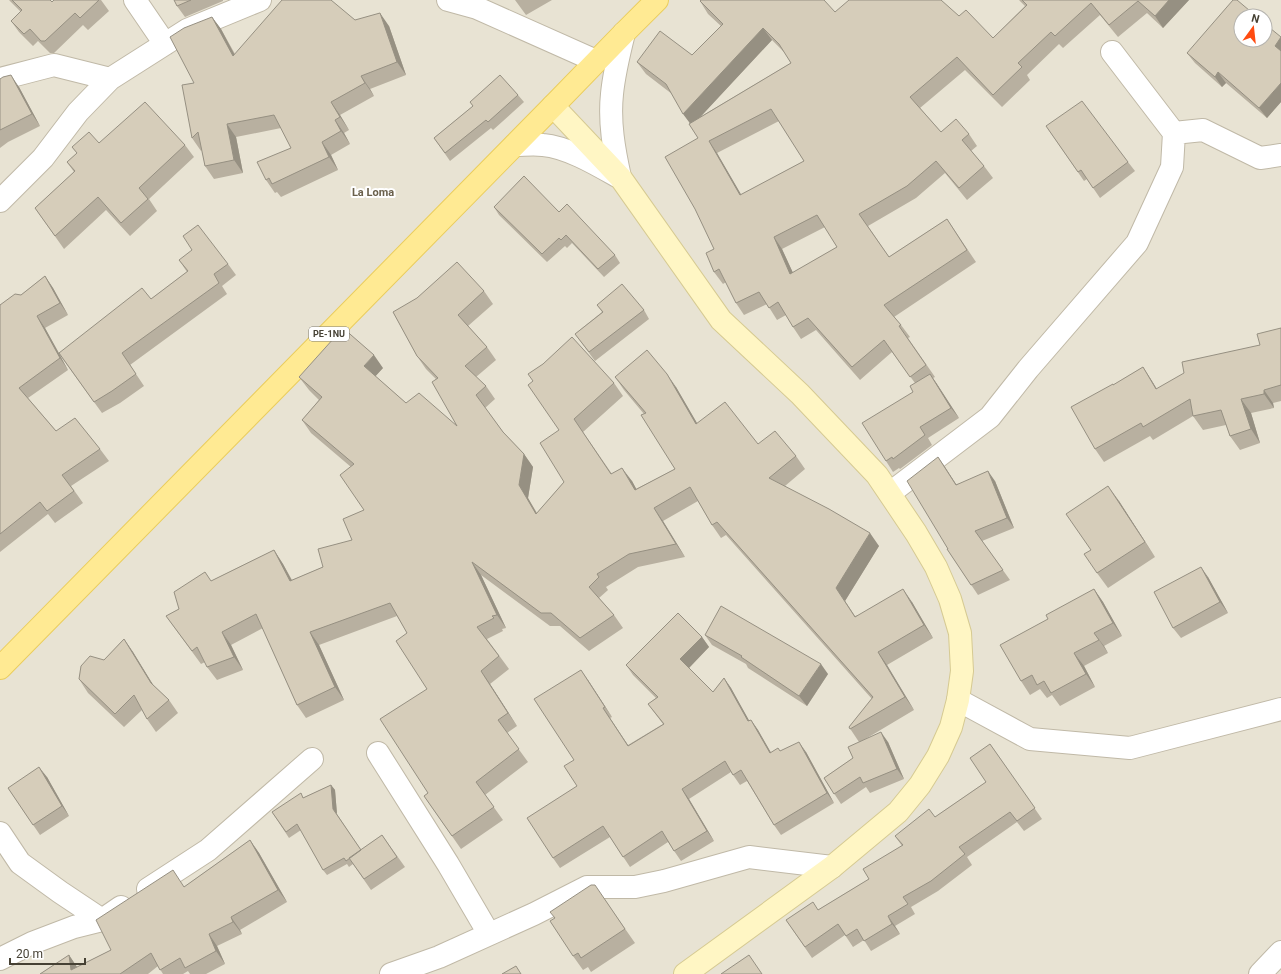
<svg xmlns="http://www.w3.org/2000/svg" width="1281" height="974" font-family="Roboto,sans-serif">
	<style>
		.residential { fill: #e8e3d3; fill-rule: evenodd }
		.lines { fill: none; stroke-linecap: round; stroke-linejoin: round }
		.minor-casing { stroke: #c0b9a7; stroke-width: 24 }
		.secondary-casing { stroke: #d6ca92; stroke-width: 24 }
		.primary-casing { stroke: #eacd5d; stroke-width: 24 }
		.minor { stroke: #fff; stroke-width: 22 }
		.secondary { stroke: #fff6c4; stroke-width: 22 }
		.primary { stroke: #ffea93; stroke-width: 22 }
		.wall { fill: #b8b0a0; fill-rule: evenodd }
		.shaded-wall { fill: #969082 }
		.building { fill: #d6cdba; stroke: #969082; fill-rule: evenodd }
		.labels { text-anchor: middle; stroke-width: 4; stroke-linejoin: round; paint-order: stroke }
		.shield { fill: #fff; stroke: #7e7a71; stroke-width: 1 }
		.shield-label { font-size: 9px; font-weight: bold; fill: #464134 }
		.neighbourhood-label { font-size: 11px; font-weight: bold; fill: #6a604b; stroke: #fff }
	</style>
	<rect width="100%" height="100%" fill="#f4f1e5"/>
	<path class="residential" d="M0,0H1281V974H0ZM1241,16H1265V40H1241Z"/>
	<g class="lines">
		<defs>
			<path id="minor" d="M135,0L165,44
				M448,0L477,8L596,61
				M0,79L54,65L110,79L187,30L260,0
				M1174,133L1203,130L1260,158L1281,155
				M515,145C524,145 534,144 543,145C567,147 596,164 617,176
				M620,177C614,150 609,122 612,94C614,73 619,53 624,33
				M0,201L43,158L78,112L110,79
				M890,493L990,417L1028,369L1137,243L1172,167L1174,133L1112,52
				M958,700L1030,739L1130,748L1281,709
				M378,753L448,864L489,934
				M0,833L20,863L60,892L102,920
				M148,889L208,850L312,759
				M0,959L32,943L74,927L102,920L121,907
				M391,974L439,957L534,914L587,887H635L664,881L749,857L832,867
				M1260,974L1281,952"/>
			<path id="secondary" d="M553,106L620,177L721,320L800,394L877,475L916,533L936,567L950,599L960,633L962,671L958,700L951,727L938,756L920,785L898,812L832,867L685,974"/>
			<path id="primary" d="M0,668L553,106L624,33L657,0"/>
		</defs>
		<use href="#minor" class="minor-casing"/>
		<use href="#secondary" class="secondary-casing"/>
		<use href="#primary" class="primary-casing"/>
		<use href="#minor" class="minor"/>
		<use href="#secondary" class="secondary"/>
		<use href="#primary" class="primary"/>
	</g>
	<path class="wall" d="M9,0H50L52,2L54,0H101L109,11L88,30L83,25L54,53H50L38,41L33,46L19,32L11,21L21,12Z
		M174,0H223V1L185,17L177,6Z
		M515,0H552L526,15Z
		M1019,0H1189L1163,28L1147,13L1118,37L1100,15L1063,48L1059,44L1027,75L1030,80L1002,107L965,70L920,108L941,132L969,134L977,146L971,151L984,166L993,178L967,200L945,173L916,198L868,226L889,257L947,219L976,262L894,317L901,325L910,337L908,338L935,377L933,378L959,418L928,438L932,445L900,469L899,468L893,472L886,461L913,392L915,383L892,352L860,380L816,330L801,339L793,327L786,315L777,320L767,304L744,315L736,303L726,282L723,284L714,272V249L698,138L690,123L672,94L646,74L637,62L692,55L721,26L708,14L700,1L835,12L959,16L993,38L1025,6ZM772,40L785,53L791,63L700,117ZM779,121L804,161L741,195L717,153ZM825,227L837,247L793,273L782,249Z
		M212,17L221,29L235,54L355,20L389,26L406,75L370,89L374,96L340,115L349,130L344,133L350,144L331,155L338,170L281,197L277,192L275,193L266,180L291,148L281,128L236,137L243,173L214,179L205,166L202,150L201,151L192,138L194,83Z
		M1281,37V102L1267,118L1226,83L1222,87L1195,63L1187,53Z
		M0,79L19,87L40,126L8,142L0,148Z
		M518,95L524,102L493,130L491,128L450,161L434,138L473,106L470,102Z
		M1046,126L1128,162L1135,171L1100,198L1087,179L1084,181Z
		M99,143L185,145L194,157L149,199L157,211L130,236L106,210L64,249L35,208L74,172L67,162L77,153L72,147Z
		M494,207L559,212L615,255L620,263L604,277L572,243L567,248L565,246L547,262L499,215Z
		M179,260L228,264L236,275L222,286L227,294L130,365L144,386L120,403L102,413L59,354L68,370L28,398L56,431L100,449L109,461L71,486L83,503L55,523L48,514L0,552V305L21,295L45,276L53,288L68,315L45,328L59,353L151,299L187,272Z
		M484,291L493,304L468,326L487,347L496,360L476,377L486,386L495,399L485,408L503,432L524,454L533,467L528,498L537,513L564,482L559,430L614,383L623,396L583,432L612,474L632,481L636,489L675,469L644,414L624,390L615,377L676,387L697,423L758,444L796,456L805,469L785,486L879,546L845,601L855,616L912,602L933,638L887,665L914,710L862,741L888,742L904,779L870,793L866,787L841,804L824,778L853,758L859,742L849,727L872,699L726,535L721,538L712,525L698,501L663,521L685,557L638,567L606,587L608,590L599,598L614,615L623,628L589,651L560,626H550L481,575L506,628L502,629L503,631L487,639L509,669L490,684L517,726L507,733L528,762L485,795L503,820L461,849L424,796L428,793L427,689L407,633L397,616L319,645L344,700L306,718L297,705L263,628L231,645L243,670L217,680L207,667L205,662L201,664L166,616L179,609L211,581L274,550L283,564L292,580L323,567L352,540L364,510L351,467L311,433L302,420L319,400L309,390L299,377L383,368L375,376L406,403L457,426L436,379L426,369L417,356L393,312Z
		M597,305L644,310L649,319L595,361L575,334L602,312Z
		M1281,328V401L1273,403L1274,408L1251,413L1260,443L1240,450L1230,436L1226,425L1203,430L1193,416L1153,440L1150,436L1104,462L1095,449L1114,385L1143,367L1157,389L1260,345Z
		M938,457L956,484L995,481L1014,528L982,541L1010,580L978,595L947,549H948Z
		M1119,501L1155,557L1108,588L1097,573L1091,550Z
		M1208,577L1228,613L1181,638L1173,628Z
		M1094,589L1103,602L1122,636L1104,646L1108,653L1084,666L1095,687L1060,706L1052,695L1047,698L1040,689L1030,695L1021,681L1048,619Z
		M705,635L828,674L807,706L748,668L746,664L712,645Z
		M702,637L709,647L689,668L713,692L724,678L731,688L749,721L751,720L758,730L771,753L781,751L806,752L834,803L781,835L774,825L747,781L740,785L731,772L689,799L714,841L681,861L668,842L630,867L610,837L560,868L553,858L577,786L574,760L588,680L612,717L610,718L628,745L663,724L648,704L656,698L633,675L626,665Z
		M124,639L133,652L153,685L169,700L178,713L156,732L147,719L142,710L124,727L88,693L79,679L104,660Z
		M990,744L1042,819L1024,831L1017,822L967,857L972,865L938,891L911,907L915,914L895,926L900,934L871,951L864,940L853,947L845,935L812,958L786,920L818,910L869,879L902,846L895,836L935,817L986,782Z
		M47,777L69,816L40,835L8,788Z
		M331,785L335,790L337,814L361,850L382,835L405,867L371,890L353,864L349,867L347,864L327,875L323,870L301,830L289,838L272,812Z
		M250,840L259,853L287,902L240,930L242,934L217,946L225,964L206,974H190L188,971L183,974H163L158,966L148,974H40L69,955L77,967L111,950L184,887Z
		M605,900L635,943L591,972L588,967L583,970L573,956Z"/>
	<path class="shaded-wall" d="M1169,0H1189L1163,28L1155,16Z
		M380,13L389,26L406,75L397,62Z
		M212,17L221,29L242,69L233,56Z
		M763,28L772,40L692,126L683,114Z
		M1281,37V55L1275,46Z
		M1218,72L1226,83L1222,87L1215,77Z
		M11,75L19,87L40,126L32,114Z
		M361,76L370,89L374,96L365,83Z
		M1281,83V102L1267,118L1259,108Z
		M331,102L340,115L349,130L340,117Z
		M335,120L344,133L350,144L341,131Z
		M227,124L236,137L243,173L234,160Z
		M709,141L717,153L749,208L740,195Z
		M322,142L331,155L338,170L329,157Z
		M774,237L782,249L799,286L790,274Z
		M45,276L53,288L68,315L60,303Z
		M37,316L45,328L68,370L60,358Z
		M374,355L383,368L373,379L364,366Z
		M1143,367L1152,381L1165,403L1156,389Z
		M667,374L676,387L705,437L696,424Z
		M930,374L937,384L959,418L951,408Z
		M1264,390L1273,403L1274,408L1264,394Z
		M1241,399L1251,413L1260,443L1251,429Z
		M524,454L533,467L528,498L545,528L536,514L519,485Z
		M938,457L945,467L963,495L956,485Z
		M622,468L632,481L644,503L635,490Z
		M988,471L995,481L1014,528L1007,518Z
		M1108,486L1119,501L1155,557L1145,542Z
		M654,508L663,521L685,557L676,544Z
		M870,533L879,546L845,601L864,630L836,588Z
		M274,550L283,564L299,594L290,581Z
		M472,562L481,575L506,628L497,615Z
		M1201,567L1208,577L1228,613L1220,602Z
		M903,589L912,602L933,638L924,625Z
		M1094,589L1103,602L1122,636L1113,623Z
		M222,632L231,645L243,670L234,657Z
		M310,632L319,645L344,700L335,687Z
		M1094,633L1104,646L1108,653L1099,640Z
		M702,637L709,647L688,669L680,659Z
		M124,639L133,652L160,696L151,683Z
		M878,652L887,665L914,710L905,697Z
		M1074,653L1084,666L1095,687L1086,674Z
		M821,664L828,674L807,706L799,696Z
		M581,670L588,680L612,717L605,707Z
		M481,671L490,684L517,726L508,713Z
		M724,678L731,688L755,731L748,721Z
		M603,708L610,718L635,756L628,746Z
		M751,720L758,730L777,763L770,753Z
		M881,732L888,742L904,779L897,769Z
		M799,742L806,752L834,803L827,793Z
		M39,767L47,777L69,816L62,806Z
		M331,785L335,790L337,814L333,809Z
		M682,789L689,799L714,841L707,831Z
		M250,840L259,853L287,902L278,890Z
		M888,916L895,926L900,934L892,924Z
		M231,917L240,930L242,934L233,922Z
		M209,934L217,946L225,964L216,951Z
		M69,955L77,967L71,970Z"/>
	<path class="building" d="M12,0H50L52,2L54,0H99L80,18L75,13L45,41H41L30,29L24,34L11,21L22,10Z
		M174,0H191L177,6Z
		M282,0H331L355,20L380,13L397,62L361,76L365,83L331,102L340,117L335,120L341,131L322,142L329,157L272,184L269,178L266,180L257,162L291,148L274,115L227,124L234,160L205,166L198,132L192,138L182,85L194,83L170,37L184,28L212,17L233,56Z
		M701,0H824L835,12L849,0H941L959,16L966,10L993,38L1027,5L1022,0H1169L1155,16L1138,1L1109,25L1091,3L1055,36L1051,32L1018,63L1022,67L993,95L957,57L910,97L941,132L956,119L969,134L962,140L984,166L959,188L936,161L907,186L859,214L889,257L947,219L967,250L884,305L901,325L899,326L926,365L910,377L884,340L852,367L808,318L793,327L778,302L769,308L759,292L736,303L719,269L714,272L706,253L714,249L695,209L665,157L698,138L689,124L791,63L779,44L763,28L683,114L666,84L637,62L660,31L692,55L723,24L700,1ZM771,109L804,161L740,195L709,141ZM817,215L837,247L790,274L774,237Z
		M1233,0H1237L1256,16H1241V40H1265V24L1281,37L1275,46L1281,51V83L1259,108L1218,72L1215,77L1187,53Z
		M11,75L32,114L0,130V79L3,77Z
		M500,75L518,95L488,122L486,120L445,153L434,138L473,106L470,102Z
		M1082,101L1128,162L1093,188L1081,170L1078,172L1046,126Z
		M145,102L185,145L139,188L148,199L121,223L98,197L55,236L35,208L75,171L67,162L77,153L72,147L89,132L99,143Z
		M524,176L559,212L567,204L615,255L598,269L566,235L561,240L559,238L542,254L494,207Z
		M198,225L228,264L214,274L219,283L122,353L136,374L112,391L94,402L59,353L142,288L151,299L188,271L179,260L192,250L183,236Z
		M457,262L484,291L458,315L487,347L465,366L486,386L476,395L503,432L524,454L519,485L536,514L564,482L540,443L559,430L528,385L533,381L528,374L543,364L572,337L614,383L574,419L611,474L622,468L635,490L675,469L641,415L646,413L615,377L647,350L667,374L696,424L725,402L758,444L775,431L796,456L769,478L829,509L870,533L836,588L855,617L903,589L924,625L878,652L905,697L850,729L849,727L873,697L717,522L712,525L690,487L654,508L676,544L629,554L597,574L599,577L589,587L614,615L580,638L551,613H541L472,562L497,615L492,616L494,618L477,627L499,656L481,671L508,713L498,720L519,749L476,782L494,807L452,836L424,796L428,793L380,719L427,689L396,641L407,633L390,603L310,632L335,687L297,705L256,614L222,632L234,657L207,667L197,647L192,651L166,616L179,609L174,592L205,572L211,581L274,550L290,581L323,567L318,549L352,540L343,519L364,510L340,475L354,464L302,420L322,397L299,377L343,328L374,355L364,366L406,403L419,393L457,426L432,382L438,378L417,356L393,312L417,298Z
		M45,276L60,303L37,316L60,358L19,388L56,431L75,418L100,449L62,475L74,491L47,511L40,502L0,534V305L15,294L21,295Z
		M622,284L644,310L589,352L575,334L603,312L597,305Z
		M1281,328V385L1264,390V394L1241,399L1251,429L1230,436L1221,410L1193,416L1190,399L1143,427L1141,423L1095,449L1071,407L1113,384V385L1143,367L1156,389L1184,373L1182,362L1260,345L1257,334Z
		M930,374L951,408L920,427L925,435L893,459L892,457L886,461L862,423L913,392L910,386Z
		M938,457L956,485L988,471L1007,518L975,531L1003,570L971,585L947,549H948L907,481Z
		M1108,486L1145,542L1097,573L1084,554L1091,550L1066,514Z
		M1201,567L1220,602L1173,628L1154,592Z
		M1094,589L1113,623L1094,633L1099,640L1074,653L1086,674L1051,693L1044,681L1037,685L1032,675L1021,681L1000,645L1048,619L1046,615Z
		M721,606L821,664L799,696L741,657L742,656L705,635Z
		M678,613L702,637L680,659L713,692L724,678L748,721L751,720L770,753L778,748L780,751L799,742L827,793L774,825L741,770L733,775L725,761L682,789L707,831L674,851L662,831L623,857L603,826L553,858L527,818L577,786L564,766L574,760L534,699L581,670L605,707L603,708L628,746L664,724L648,704L658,697L626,665Z
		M124,639L151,683L169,700L147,719L134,695L115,714L79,679L81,666L90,656L104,660Z
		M881,732L897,769L863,783L860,777L834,794L824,778L853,758L848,747Z
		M990,744L1035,808L1017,821L1010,812L959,847L965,854L931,881L903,897L908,904L888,916L892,924L864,941L857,929L846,936L838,924L805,947L786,920L813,902L818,910L869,879L863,869L903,845L895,836L929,809L935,817L986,782L970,758Z
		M39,767L62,806L33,825L8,788Z
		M331,785L333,809L361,850L346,861L344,858L323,870L297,824L286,832L272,812L301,793L303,798Z
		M382,835L397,857L364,879L349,858Z
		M250,840L278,890L231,917L233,922L209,934L216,951L185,968L180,958L160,970L151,953L120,974H40L69,955L71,970L111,950L96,920L173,870L184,887Z
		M591,885H595L625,929L581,958L578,953L573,956L550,921L555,918L550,912Z
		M749,955L762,974H721Z
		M516,966L521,974H502Z"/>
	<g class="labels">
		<rect class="shield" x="309" y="327" width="40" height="14" rx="3"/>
		<g class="shield-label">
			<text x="329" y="337">PE-1NU</text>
		</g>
		<g class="neighbourhood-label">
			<text x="373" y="196">La Loma</text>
		</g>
	</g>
	<g transform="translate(1253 28) rotate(15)"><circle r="19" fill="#ffffff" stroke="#b5b3ae"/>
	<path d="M0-3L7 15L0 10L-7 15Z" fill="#ff4b11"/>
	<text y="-6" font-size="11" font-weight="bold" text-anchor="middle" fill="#464134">N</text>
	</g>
	<path d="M10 958v6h75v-6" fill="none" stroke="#464134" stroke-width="2"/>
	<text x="16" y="958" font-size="12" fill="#464134" stroke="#ffffff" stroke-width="3" paint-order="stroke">20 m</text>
</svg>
